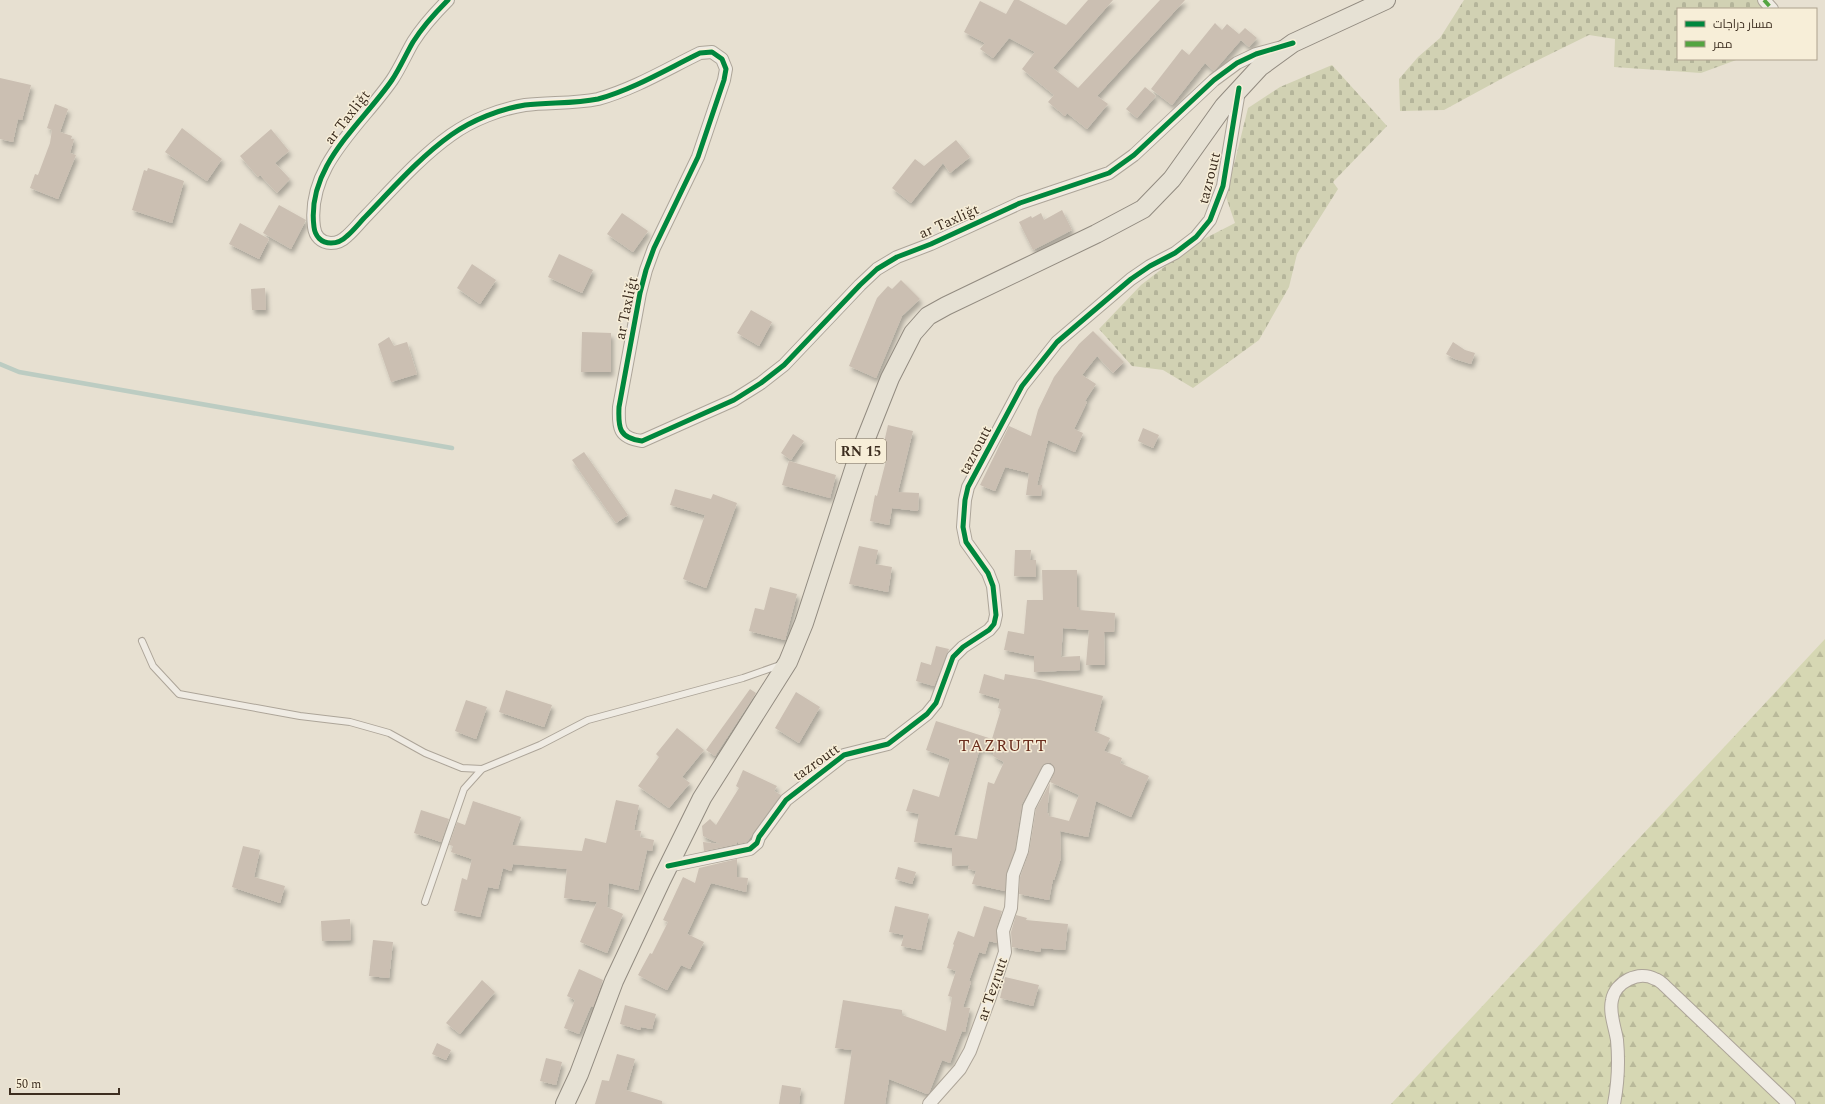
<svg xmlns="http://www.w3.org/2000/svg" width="1825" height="1104" font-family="Spectral,Cairo,serif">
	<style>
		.forest { fill: url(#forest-firs) }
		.cemetery { fill: url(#cemetery-stones) }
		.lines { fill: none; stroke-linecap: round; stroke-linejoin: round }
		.stream { stroke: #bcccc2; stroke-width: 4.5 }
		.building { fill: #cbbfb2; fill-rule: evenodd; filter: url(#shadow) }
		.lane-casing { stroke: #ada599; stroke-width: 8 }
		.street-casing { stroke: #ada599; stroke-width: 14 }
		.primary-casing { stroke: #928b80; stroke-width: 20 }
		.lane { stroke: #efebe3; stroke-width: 6 }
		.street { stroke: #efebe3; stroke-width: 12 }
		.primary { stroke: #e6e1d4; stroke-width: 18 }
		.quiet { stroke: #54a441; stroke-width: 4; stroke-dasharray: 8 4; stroke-linecap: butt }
		.cycleway-casing { stroke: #f7eed8; stroke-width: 8 }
		.cycleway { stroke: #00873e; stroke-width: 5 }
		.labels { text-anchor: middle; stroke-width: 3; stroke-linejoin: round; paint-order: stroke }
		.shield { fill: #f7eed8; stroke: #756857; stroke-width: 1 }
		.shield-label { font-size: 14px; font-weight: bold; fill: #3d2e20 }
		.street-label { font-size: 15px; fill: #3d2e20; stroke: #f7eed8 }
		.quarter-label { font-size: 17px; letter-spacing: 1px; fill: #6b2e1e; stroke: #f7eed8 }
	</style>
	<defs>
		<pattern id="forest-firs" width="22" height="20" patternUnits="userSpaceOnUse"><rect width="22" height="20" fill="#d6d7b3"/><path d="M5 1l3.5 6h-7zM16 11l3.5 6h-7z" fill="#b9b99a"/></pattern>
		<pattern id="cemetery-stones" width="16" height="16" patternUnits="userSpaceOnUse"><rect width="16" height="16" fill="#d1d1b3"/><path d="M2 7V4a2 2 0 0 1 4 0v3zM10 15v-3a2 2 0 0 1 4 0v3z" fill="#b4b49a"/></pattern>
		<filter id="shadow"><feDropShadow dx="2.5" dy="4.5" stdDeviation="2" flood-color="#0004"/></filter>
	</defs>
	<rect width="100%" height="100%" fill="#e7e0d1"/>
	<path class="forest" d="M1825,639V1104H1391Z"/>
	<path class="cemetery" d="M1464,0H1759L1766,9H1678V59H1739L1701,73L1614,67L1615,39L1589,35L1514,72L1444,110L1400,111L1399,79L1418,57L1440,38Z
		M1332,65L1387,126L1333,182L1338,189L1297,254L1289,287L1259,340L1193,388L1163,370L1132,366L1099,329L1141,285L1194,244L1235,223L1226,197L1248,108L1280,87Z"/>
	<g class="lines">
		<path class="stream" d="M0,364L19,372L452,448"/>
	</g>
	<path class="building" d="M1014,0H1019L1066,25L1088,0H1113L1053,68L1078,88L1160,0H1185L1097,96L1108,104L1087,129L1067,113L1065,116L1048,102L1054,95L1022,69L1035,52L1009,38L993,58L980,49L985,43L964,32L980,1L1006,14Z
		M1215,23L1222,30L1227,24L1239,34L1245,28L1257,38L1249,47L1241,40L1214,71L1205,63L1172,105L1151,89L1182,49L1189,55Z
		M0,78L31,85L22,120L18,119L13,142L0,139Z
		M1145,87L1156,96L1137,118L1126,109Z
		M55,104L68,109L60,132L72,136L71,139H74L70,153L76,155L58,199L30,188L35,174L38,175L50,143L52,130L47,128Z
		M182,128L222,159L207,181L165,152Z
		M271,129L289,151L275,163L290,179L277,193L260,175L258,177L240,156Z
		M956,140L970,157L950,173L943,163L911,203L892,188L915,159L924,166Z
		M148,168L184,181L172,223L132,210L144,170L147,171Z
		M279,205L306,220L291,249L263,233Z
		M1062,210L1072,230L1033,250L1019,222L1031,216L1032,218L1041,213L1044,220Z
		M622,213L648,231L633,252L607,234Z
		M240,223L269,239L259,259L229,244Z
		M559,254L593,270L582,293L548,277Z
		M472,264L496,280L480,304L457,288Z
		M901,280L920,299L902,316L876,378L849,366L877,298L888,286L892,289Z
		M265,288L266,310H252L251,289Z
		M751,310L772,322L759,346L737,333Z
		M1093,331L1124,362L1113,373L1097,356L1082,375L1096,384L1085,401L1087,402L1074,429L1083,433L1075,452L1048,440L1037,485H1042L1041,496L1026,495L1029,473L1005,467L995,491L980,485L1009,426L1031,436L1038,410L1054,377L1079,344Z
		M582,332L611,333V372H581Z
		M389,337L394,346L407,342L417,374L391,382L378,344Z
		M1453,342L1465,350L1475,353L1471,364L1455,359L1446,354Z
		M888,425L913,431L898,492L919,493L918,511L892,508L889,525L870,521L875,495L877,496L887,457L881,456Z
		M1143,428L1159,435L1153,448L1138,441Z
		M793,434L804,441L791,460L781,453Z
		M584,452L628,515L616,523L572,460Z
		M789,461L836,475L830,498L782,485Z
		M675,489L711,499L713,494L737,503L706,588L683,579L705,515L670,505Z
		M859,546L878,550L875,564L892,567L888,592L849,584Z
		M1015,550H1031L1030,560H1036V577L1014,576Z
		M1042,570H1077V607H1079V610L1115,613L1114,632H1104L1105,665H1086L1089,630L1063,628L1061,657L1080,656V670L1034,672V656L1004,650L1008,631L1024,634L1027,600H1043Z
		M770,587L797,594L785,640L749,631L755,608L764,610Z
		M936,646L949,649L934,686L916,681L921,662L931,665Z
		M984,674L1004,680L1005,674L1040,680L1103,696L1094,731L1110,738L1104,751L1122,758L1120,763L1149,776L1131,817L1096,801L1088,837L1060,831L1061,858L1054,880L1053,879L1049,900L1019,894L1020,877L1029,852L1036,809L1050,783L1047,813H1048L1049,816L1069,821L1079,795L1050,782L1055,770L1051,763H1047L1042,766L1022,804L1015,849L1006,874L1005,891L972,884L976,871L968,869L969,865L952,866V848L914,842L919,814L906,811L913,789L939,797L950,759L926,750L936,721L992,739L1001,709L998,708L1000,699L979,693ZM980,748L994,751L993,756L1004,762L994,784L988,782L977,839L954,835Z
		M750,689L756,693L715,756L706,750Z
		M506,690L552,705L544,727L499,712Z
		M796,692L820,707L799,743L775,728Z
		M466,700L487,707L476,739L455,731Z
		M677,728L704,750L682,777L690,783L669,808L638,786L659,757L656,754Z
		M743,770L777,786L774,791L781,795L747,842L739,844L737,841V844L704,851L703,842L720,844L703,836L702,826L710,819L716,825L739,788L736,786Z
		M616,800L639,805L634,830L641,831L640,837L654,840L652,851L647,850L638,890L609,883L607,907L623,914L607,953L580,942L597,902L564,898L567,869L513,864L511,871L503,868L498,889L488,887L480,917L454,911L462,878L467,880L472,859L451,852L453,846L449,845L457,822L465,825L473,801L521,817L512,845L582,851L585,838L606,843Z
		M421,810L449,819L441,842L414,833Z
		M243,846L260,850L254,877L285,886L280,903L232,887Z
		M737,859V877L748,878L746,892L711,883L687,934L704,942L690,969L681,965L667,990L638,975L650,953L652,954L668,922L663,920L683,877L695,883L699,868Z
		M898,867L916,872L912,884L895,879Z
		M895,906L929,914L921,950L901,946L904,935L889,932Z
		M984,906L1002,911L996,929L997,943L989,941L985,954L979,952L969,981L971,982L963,1007L970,1008L965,1032L962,1031L950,1063L942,1060L929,1093L927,1094L889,1079L885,1104H844L852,1050L835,1048L843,1000L902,1010V1015L946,1031L952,997L948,996L956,971L947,968L954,945L953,944L958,931L974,937Z
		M1016,915L1027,918L1026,920L1068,924L1065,950L1041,948L1040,952L1012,947L1011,932Z
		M350,919L351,940L322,941L321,921Z
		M373,940L393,942L389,978L369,976Z
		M579,969L603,980L593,1007L591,1006L579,1034L564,1028L575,1000L567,996Z
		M1005,977L1039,985L1033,1006L1000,998Z
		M482,980L495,992L460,1034L446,1023Z
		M625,1005L656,1014L652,1029L641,1027L640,1030L620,1024Z
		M437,1043L451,1050L446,1060L432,1054Z
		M617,1054L635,1059L626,1090L662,1101V1104H595L602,1080L609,1081Z
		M546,1058L562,1062L556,1085L540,1081Z
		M782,1085L801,1088L799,1104H779Z"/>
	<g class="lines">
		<defs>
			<path id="lane" d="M142,641L153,666L179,694L300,716L350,722L389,733L425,753L462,768L482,769
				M425,902L464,789L482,769L540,745L588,720L743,678L780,665"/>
			<path id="street" d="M448,0C435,13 423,26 413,42C406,54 400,68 392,80C361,125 306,166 314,227C315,236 321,243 331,243C337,243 342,241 347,236C354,230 360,222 367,215C393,188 420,157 451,135C472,120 500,109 525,105C549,102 574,104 598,99C634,89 667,69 700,53L712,52L722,59L726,69L724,80L698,157L654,248L646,270L640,293L619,407C618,428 619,438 642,441L734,400L761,383L784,365L860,285L877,269L897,257L931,244L1020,203L1109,173L1134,155L1214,80L1237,63L1256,54L1282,47
				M1764,0L1772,9
				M668,866L750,849L757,843L759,837L786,800L844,755L888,744L927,714L936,703L953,657L963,647L989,630L994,624L996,615L993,586L988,573L966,542L963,527L965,500L968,487L1022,386L1057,342L1131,279L1150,266L1175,253L1196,237L1210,220L1223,186L1239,91
				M929,1104L960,1069L970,1051L990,997L1005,952L1003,931L1011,908L1013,875L1022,851L1029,807L1048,770
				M1614,1104C1618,1083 1619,1061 1617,1040C1615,1027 1609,1013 1612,1000C1615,982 1639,970 1655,979C1659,980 1662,983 1665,986L1789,1104"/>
			<path id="primary" d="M565,1104L579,1074L614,981L661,881L702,798L788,662L804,623L855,466L890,378L913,333L928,316L946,306L1096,234L1143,209L1172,179L1224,106L1260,67L1293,43L1386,0"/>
		</defs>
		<use href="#lane" class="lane-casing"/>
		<use href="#street" class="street-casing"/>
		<use href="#primary" class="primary-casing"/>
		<use href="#lane" class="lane"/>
		<use href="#street" class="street"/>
		<use href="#primary" class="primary"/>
		<path class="quiet" d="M1764,0L1772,9"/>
		<defs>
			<path id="cycleway" d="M448,0C435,13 423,26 413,42C406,54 400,68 392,80C361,125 306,166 314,227C315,236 321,243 331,243C337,243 342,241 347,236C354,230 360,222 367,215C393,188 420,157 451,135C472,120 500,109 525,105C549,102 574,104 598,99C634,89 667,69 700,53L712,52L722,59L726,69L724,80L698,157L654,248L646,270L640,293L619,407C618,428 619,438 642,441L734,400L761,383L784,365L860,285L877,269L897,257L931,244L1020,203L1109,173L1134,155L1214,80L1237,63L1256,54L1293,43
				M668,866L750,849L757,843L759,837L786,800L844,755L888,744L927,714L936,703L953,657L963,647L989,630L994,624L996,615L993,586L988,573L966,542L963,527L965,500L968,487L1022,386L1057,342L1131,279L1150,266L1175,253L1196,237L1210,220L1223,186L1239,88"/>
		</defs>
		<use href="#cycleway" class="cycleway-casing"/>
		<use href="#cycleway" class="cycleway"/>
	</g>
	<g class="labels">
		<rect class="shield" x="836" y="439" width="50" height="24" rx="3"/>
		<g class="shield-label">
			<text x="861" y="456">RN 15</text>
		</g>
		<g class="street-label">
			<text transform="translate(347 117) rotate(-52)" y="5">ar Taxliǧt</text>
			<text transform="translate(1209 178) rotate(-76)" y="5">tazroutt</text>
			<text transform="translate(949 221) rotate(-24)" y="5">ar Taxliǧt</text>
			<text transform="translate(626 308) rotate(-78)" y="5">ar Taxliǧt</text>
			<text transform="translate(975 450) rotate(-62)" y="5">tazroutt</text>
			<text transform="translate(816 762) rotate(-35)" y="5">tazroutt</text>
			<text transform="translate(992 989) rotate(-71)" y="5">ar Teẓṛutt</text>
		</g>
		<g class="quarter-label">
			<text x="1003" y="751">TAZRUTT</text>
		</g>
	</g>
	<rect x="1677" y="8" width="140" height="52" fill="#f7eed8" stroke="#ada18e"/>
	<rect x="1685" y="21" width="20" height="6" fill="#00873e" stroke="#ada18e"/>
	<text x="1713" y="28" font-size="12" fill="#3d2e20">مسار دراجات</text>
	<rect x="1685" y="41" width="20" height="6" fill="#54a441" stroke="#ada18e"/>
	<text x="1713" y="48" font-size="12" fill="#3d2e20">ممر</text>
	<path d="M10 1088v6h109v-6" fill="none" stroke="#3d2e20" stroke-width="2"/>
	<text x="16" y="1088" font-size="12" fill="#3d2e20" stroke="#f7eed8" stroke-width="3" paint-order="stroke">50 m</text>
</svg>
